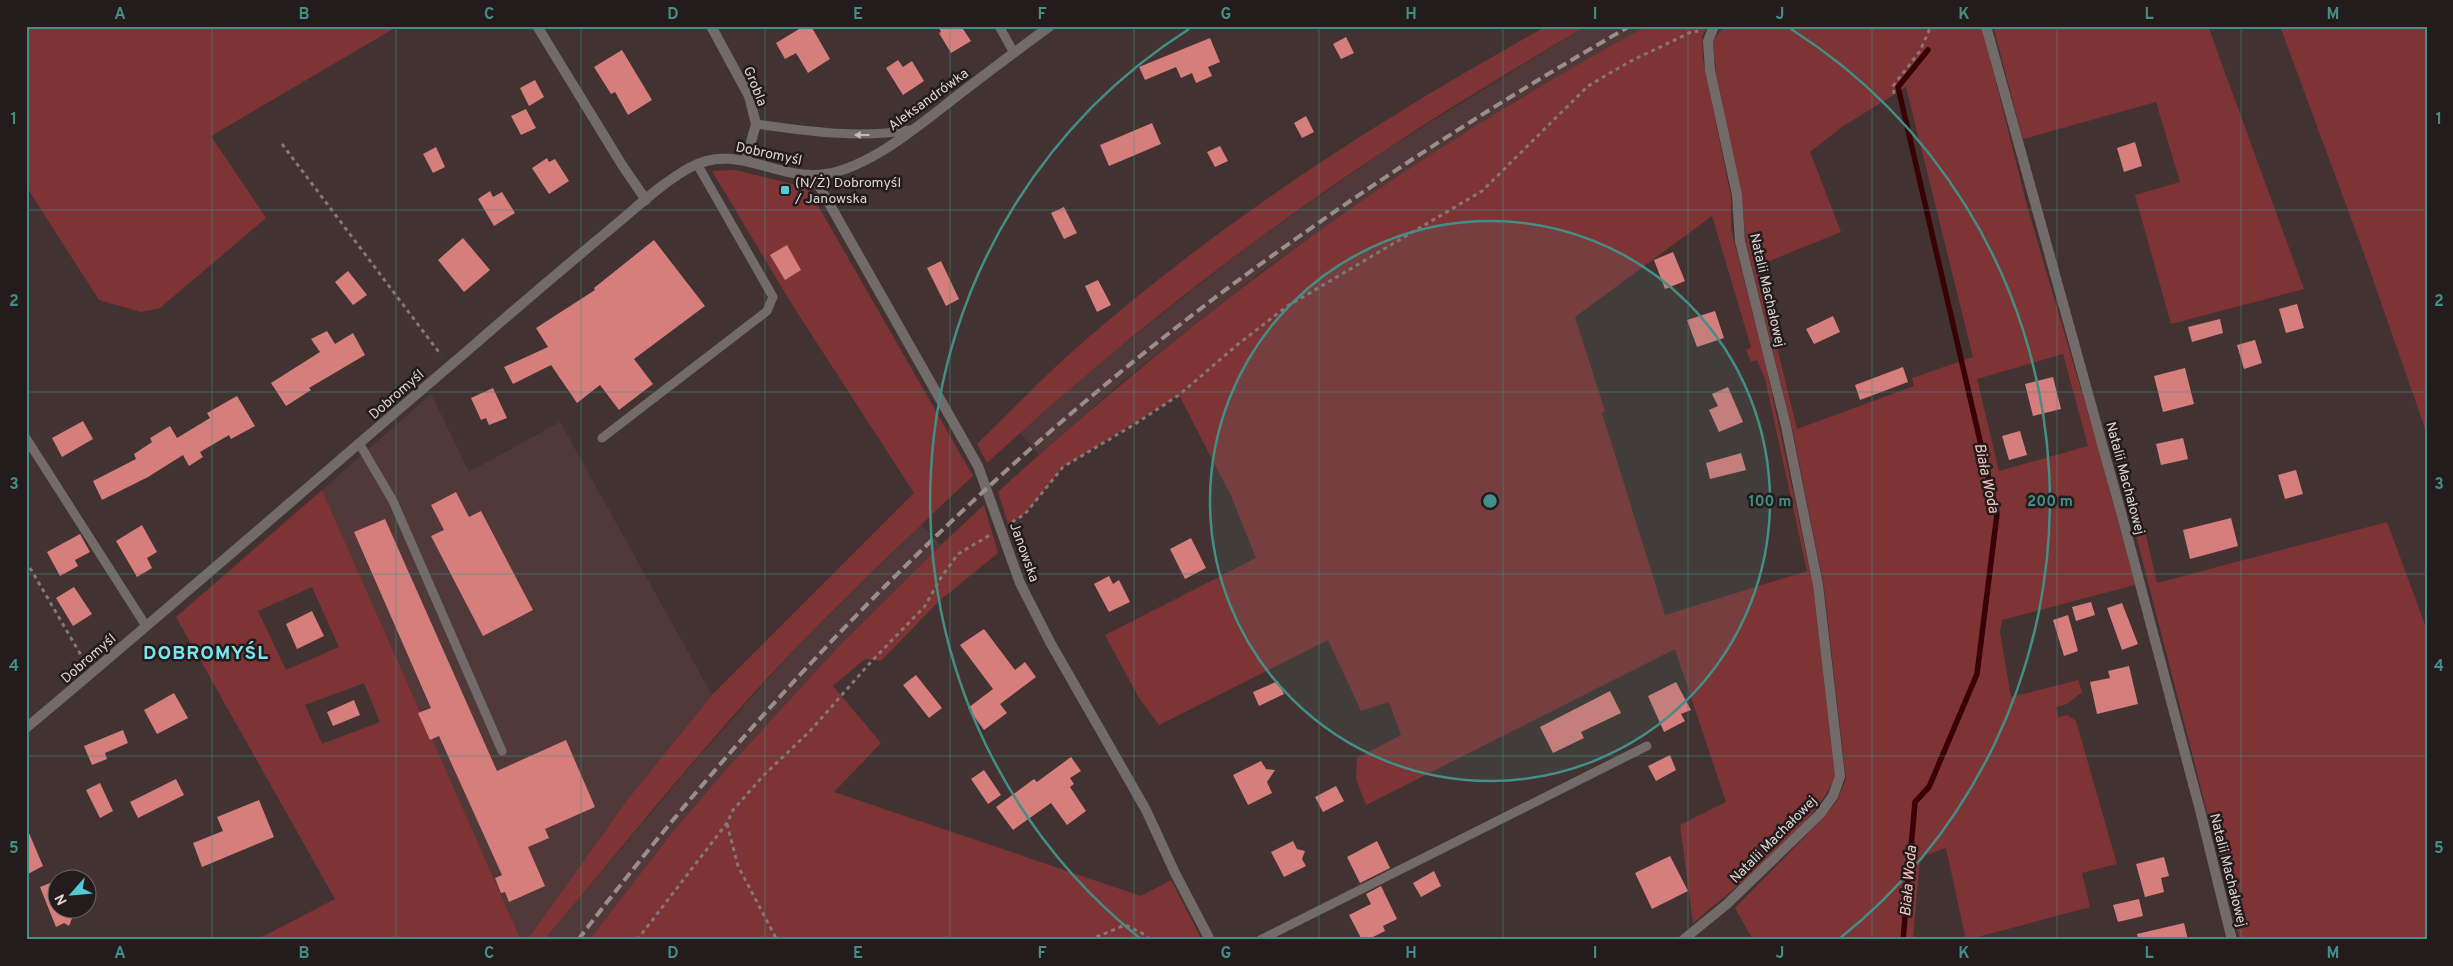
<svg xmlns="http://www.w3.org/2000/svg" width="2453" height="966" font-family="Overpass,sans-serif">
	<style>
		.built { fill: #503938 }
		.green { fill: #7e3435; fill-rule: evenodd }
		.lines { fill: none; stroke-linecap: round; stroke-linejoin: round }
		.stream { stroke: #390006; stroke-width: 5.5 }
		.building { fill: #d67e7c }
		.path { stroke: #847776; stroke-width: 3; stroke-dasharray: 4 4; stroke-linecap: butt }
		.lane { stroke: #736b6a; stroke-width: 9 }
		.street { stroke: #736b6a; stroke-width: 10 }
		.rail { stroke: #9a8e8d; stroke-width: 4; stroke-dasharray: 10 5; stroke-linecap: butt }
		.oneway { fill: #c3bab9 }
		.grid { fill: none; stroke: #438e87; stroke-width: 1; stroke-opacity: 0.55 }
		.ring { fill: none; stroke: #438e87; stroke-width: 2.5 }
		.poi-dot { fill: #51ccd4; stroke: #241c1c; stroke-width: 2 }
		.labels { text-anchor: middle; stroke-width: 5; stroke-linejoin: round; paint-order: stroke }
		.street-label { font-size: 14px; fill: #ded4d3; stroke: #241c1c }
		.poi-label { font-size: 14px; fill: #ded4d3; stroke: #241c1c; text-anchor: start }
		.water-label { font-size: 15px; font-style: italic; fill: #f7c6c4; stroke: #241c1c }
		.district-label { font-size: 19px; font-weight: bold; letter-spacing: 1px; fill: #7ae5ed; stroke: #241c1c }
		.centre { fill: #438e87; stroke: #241c1c; stroke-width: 2.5 }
		.ring-label { font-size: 15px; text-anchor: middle; font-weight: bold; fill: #438e87; stroke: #241c1c; stroke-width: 5; stroke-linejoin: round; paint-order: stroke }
		.neatline { fill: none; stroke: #438e87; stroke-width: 2 }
		.grid-label { font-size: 16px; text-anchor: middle; font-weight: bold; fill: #438e87 }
	</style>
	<rect width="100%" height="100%" fill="#423332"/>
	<path class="built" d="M1586,26H1647L1518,99L1270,265L1124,380L1039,455L1020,433L1097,365L1255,241L1384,151Z
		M431,394L469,472L560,422L712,695L628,799L527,940H521L322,490Z
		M921,524L941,545L840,645L730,765L675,829L589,940H544L695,761L790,654Z"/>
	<path class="green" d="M26,26H398L211,136L266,218L160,308L141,312L99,300L26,186Z
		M1547,26H1586C1518,67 1449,107 1384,151C1243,244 1111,349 987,463L977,444C1016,406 1055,365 1097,330C1235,212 1388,114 1547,26Z
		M1647,26H1708L1702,36L1703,60L1731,197V229L1766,366L1813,586L1835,776C1815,828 1736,886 1693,923L1680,825L1726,802L1675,649L1366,805L1356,779L1357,758L1401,735L1389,702L1361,711L1328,640L1159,725L1139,698L1105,635L1256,558L1231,496L1179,395L1063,467L1025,514L1008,524L998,492C1196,311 1410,154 1647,26ZM1712,216L1751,347L1746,350L1751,362L1757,360L1765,379L1807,571L1665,615L1602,413L1605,411L1575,317Z
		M1724,26H1980L1983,31L2027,206L2097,444L2135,585L2002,620L2000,632L2011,697L2078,680L2082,692L2067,704L2056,707L2058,717L2067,715L2076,721L2117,864L2082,873L2090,907L1966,940L1946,848L1920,857L1913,940H1753L1735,908L1825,816L1837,801L1846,779L1824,587L1793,432L1746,242L1742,200L1716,72L1713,41ZM1906,87L1973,357L1912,378L1914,386L1797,429L1757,266L1841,232L1810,152L1842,127ZM2063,354L2088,446L1999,471L1977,379Z
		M1993,26H2208L2304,289L2171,324L2135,195L2180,182L2156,102L2023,139Z
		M2280,26H2427V434L2362,248Z
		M735,170L805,187L812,195L973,476C910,534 850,593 791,653C704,744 625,844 544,940H527L628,799L712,695L914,493L791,303L712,171Z
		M322,490L521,940H256L335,899L176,617ZM312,587L339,647L286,670L258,611ZM364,683L380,722L322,744L305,705Z
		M984,505L998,553L938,602L881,661L865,659L833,686L881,743L834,792L1141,896L1171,880L1202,940H589L675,829L730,765L840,645L941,545Z
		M2139,505L2157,583L2387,522L2427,630V940H2240L2129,508Z"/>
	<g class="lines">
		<path class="stream" d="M1903,940L1915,802L1929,787L1977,674L1997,514L1898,87L1928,50"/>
	</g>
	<path class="building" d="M804,26H811L830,59L808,73L796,53L785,59L776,43Z
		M938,26H961L971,41L951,53L939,33L941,32Z
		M1346,37L1354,53L1341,59L1333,44Z
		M1210,38L1220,62L1208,67L1212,76L1196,83L1192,73L1181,78L1176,67L1145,80L1139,67Z
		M622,50L652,100L628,115L615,92L611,94L594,67Z
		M898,60L903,67L912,61L924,81L903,95L886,68Z
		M535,80L544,97L529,106L520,88Z
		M526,109L536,128L521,135L511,116Z
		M1306,116L1314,132L1302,138L1294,123Z
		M1152,123L1161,144L1109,166L1100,145Z
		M2135,142L2142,166L2124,172L2117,148Z
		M1220,146L1228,161L1215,167L1207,152Z
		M436,147L445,167L433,173L423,154Z
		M547,158L549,162L555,159L569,181L549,194L532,168Z
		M490,191L493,197L502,192L515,213L494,226L478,199Z
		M1064,207L1077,233L1064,239L1051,213Z
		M463,238L490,270L464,292L438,260Z
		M654,240L705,306L634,359L653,384L619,410L600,385L577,403L551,365L513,384L504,367L548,347L536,328L595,290L594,288Z
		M787,245L801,270L785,280L770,255Z
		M1673,252L1685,281L1665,289L1654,260Z
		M941,261L959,299L946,306L927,268Z
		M348,271L367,295L353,305L335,282Z
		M1098,280L1111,305L1097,312L1085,286Z
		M2297,304L2304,328L2286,333L2279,309Z
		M1715,311L1724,338L1697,347L1687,320Z
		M1833,316L1840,332L1814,344L1806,329Z
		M2220,319L2223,333L2192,342L2188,327Z
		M327,331L335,344L353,333L365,355L309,388L311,390L286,406L271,383L320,352L311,339Z
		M2255,340L2262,363L2244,369L2237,345Z
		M1903,367L1908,382L1860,400L1855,385Z
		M2185,368L2194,404L2163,412L2154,376Z
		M2053,377L2061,409L2033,416L2025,384Z
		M1728,387L1743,422L1719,432L1709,410L1718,406L1712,394Z
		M493,388L507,418L489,425L486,418L481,420L471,398Z
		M237,396L255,426L231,439L229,435L200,452L203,457L189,466L183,455L148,477L102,500L93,481L136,459L134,454L152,442L150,438L170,426L177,438L210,418L207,413Z
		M83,421L93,439L62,457L52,438Z
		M2020,431L2027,455L2009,460L2002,436Z
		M2183,438L2188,459L2161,465L2156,444Z
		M1741,453L1746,470L1710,479L1706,463Z
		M2296,470L2303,494L2285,499L2278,475Z
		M456,492L469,517L481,511L533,610L483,636L431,536L444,530L431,505Z
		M2231,518L2238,546L2190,559L2183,530Z
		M385,519L497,771L566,740L595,807L545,829L549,838L528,847L545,886L509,902L505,892L501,893L495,878L502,875L439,736L430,740L418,713L431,708L354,532Z
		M142,525L157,552L147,558L152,568L137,577L116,541Z
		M80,534L90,552L75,560L78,566L60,576L47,552Z
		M1191,538L1206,568L1185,579L1170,549Z
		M1109,576L1113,584L1119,580L1130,602L1109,612L1094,584Z
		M74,587L92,614L73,626L56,598Z
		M2091,602L2095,615L2076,621L2072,607Z
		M2122,603L2138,644L2122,650L2107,608Z
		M312,611L324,636L297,649L286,624Z
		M2068,615L2078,651L2064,656L2053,620Z
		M984,629L1015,670L1025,662L1036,677L1000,704L1007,713L984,730L968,708L993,689L960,645Z
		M2129,666L2138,704L2097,714L2090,682L2110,678L2108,671Z
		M916,675L942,708L929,718L903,685Z
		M1278,681L1284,694L1259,706L1253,692Z
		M1676,682L1691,710L1681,714L1685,721L1664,732L1648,696Z
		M1610,691L1621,713L1581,732L1584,738L1553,753L1540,727Z
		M174,693L188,718L157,734L144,710Z
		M354,700L360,715L333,726L327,712Z
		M123,730L128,743L105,753L107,759L92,765L84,746Z
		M1670,755L1676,770L1656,781L1648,766Z
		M1071,757L1081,771L1070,778L1074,784L1070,787L1086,811L1067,825L1051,803L1013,830L996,807L1034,779L1037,782Z
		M1261,761L1266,769L1275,770L1267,782L1272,793L1248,805L1233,775Z
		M984,770L1001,795L988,804L971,779Z
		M176,779L184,795L138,818L130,802Z
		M100,783L113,811L100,818L86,790Z
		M1336,786L1344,801L1323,812L1315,797Z
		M259,800L274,837L202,867L193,843L223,831L217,817Z
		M26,826L43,866L26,875Z
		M1293,841L1297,849L1305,851L1302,859L1306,866L1284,877L1271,852Z
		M1377,841L1390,868L1360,883L1347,857Z
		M1670,856L1688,891L1652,909L1635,873Z
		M2164,857L2169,876L2161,878L2164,892L2145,897L2136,864Z
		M1434,871L1441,886L1421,897L1413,883Z
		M58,880V908H76L69,926L64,923L56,927L40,887Z
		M1381,886L1397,919L1383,926L1385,931L1367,940H1362L1349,915L1371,904L1366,894Z
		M2139,899L2143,916L2118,922L2113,905Z
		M2184,923L2188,940H2138L2137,934Z"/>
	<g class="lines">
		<path class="path" d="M1894,94L1893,86L1920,51L1931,26
			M282,144L441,355
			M1012,522L1025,514L1063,467L1135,424L1179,395L1237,345L1286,307L1482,191L1588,86L1629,62L1689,33L1698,31
			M26,561L85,662
			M727,824L738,866L777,940
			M637,940L727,823L733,810L763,776L811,730L870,663L925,606L940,579L958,554L990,535
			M1089,940L1125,925L1146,935L1149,940"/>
		<path class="lane" d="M999,26L1014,53
			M756,124C808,131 858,139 910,130
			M26,438L146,626
			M602,438L767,311L773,297L697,164
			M359,443L393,501L502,751
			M1260,940L1647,746"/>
		<path class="street" d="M537,26L622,165L646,200
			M711,26L749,96L756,124L746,160
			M1986,26L2122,516L2200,810L2232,940
			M813,175L978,466L1020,583L1050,642L1146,810L1175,873L1210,940
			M26,728C174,604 319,477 466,352C513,311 560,271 608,231C634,210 659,185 689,168C736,141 778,182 826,174C871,167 922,123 957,96C988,72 1019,49 1050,26
			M1683,940L1727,904L1820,814L1833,796L1840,776L1818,585L1786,426L1740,241L1737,195L1710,70L1708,41L1714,26"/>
		<path class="rail" d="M578,940C769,688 995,458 1251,271C1373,182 1499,101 1630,26"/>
	</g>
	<defs><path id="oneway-solid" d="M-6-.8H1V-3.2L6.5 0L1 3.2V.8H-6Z" transform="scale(1.25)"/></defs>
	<use class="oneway" href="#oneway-solid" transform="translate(862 135) rotate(180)"/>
	<path class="grid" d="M212,26V940M396,26V940M581,26V940M765,26V940M950,26V940M1134,26V940M1319,26V940M1503,26V940M1688,26V940M1872,26V940M2057,26V940M2241,26V940M26,210H2427M26,392H2427M26,574H2427M26,756H2427"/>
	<circle cx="1490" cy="501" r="280" fill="#438e87" fill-opacity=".12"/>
	<g class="ring">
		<circle cx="1490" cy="501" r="280"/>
		<path d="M1141 939A560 560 0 0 1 1189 29M1791 29A560 560 0 0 1 1839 939"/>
	</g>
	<rect class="poi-dot" x="780" y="185" width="10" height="10" rx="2.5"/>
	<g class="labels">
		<g class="street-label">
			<text transform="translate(756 86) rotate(68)" y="5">Grobla</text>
			<text transform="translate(928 99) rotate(-36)" y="5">Aleksandrówka</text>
			<text transform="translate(769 153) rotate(12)" y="5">Dobromyśl</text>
			<text transform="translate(1768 290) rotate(77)" y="5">Natalii Machałowej</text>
			<text transform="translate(396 394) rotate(-41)" y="5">Dobromyśl</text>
			<text transform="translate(2126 478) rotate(75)" y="5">Natalii Machałowej</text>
			<text transform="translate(1025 552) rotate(70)" y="5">Janowska</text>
			<text transform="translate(88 658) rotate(-41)" y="5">Dobromyśl</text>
			<text transform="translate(1773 839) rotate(-45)" y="5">Natalii Machałowej</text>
			<text transform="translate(2229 870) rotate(76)" y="5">Natalii Machałowej</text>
		</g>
		<g class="poi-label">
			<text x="795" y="187">(N/Ż) Dobromyśl<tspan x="795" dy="16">/ Janowska</tspan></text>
		</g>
		<g class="water-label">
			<text transform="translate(1987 478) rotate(78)" y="5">Biała Woda</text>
			<text transform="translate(1908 881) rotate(-85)" y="5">Biała Woda</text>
		</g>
		<g class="district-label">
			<text x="206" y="659">DOBROMYŚL</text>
		</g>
	</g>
	<circle cx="1490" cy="501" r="8" class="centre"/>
	<g class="ring-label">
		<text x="1770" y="506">100 m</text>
		<text x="2050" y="506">200 m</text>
	</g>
	<rect width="2453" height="966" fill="none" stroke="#241c1c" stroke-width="55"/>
	<g transform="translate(72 894) rotate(243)"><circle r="24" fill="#241c1c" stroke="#6e6665"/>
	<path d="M0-4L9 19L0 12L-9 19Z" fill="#51ccd4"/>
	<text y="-8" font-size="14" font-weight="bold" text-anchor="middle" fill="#ded4d3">N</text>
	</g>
	<rect x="28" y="28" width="2398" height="910" class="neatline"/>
	<g class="grid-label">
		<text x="120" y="19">A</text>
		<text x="304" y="19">B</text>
		<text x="489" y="19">C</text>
		<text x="673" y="19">D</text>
		<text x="858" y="19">E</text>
		<text x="1042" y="19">F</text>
		<text x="1226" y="19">G</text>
		<text x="1411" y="19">H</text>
		<text x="1595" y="19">I</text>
		<text x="1780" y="19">J</text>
		<text x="1964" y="19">K</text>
		<text x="2149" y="19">L</text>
		<text x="2333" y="19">M</text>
		<text x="14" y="124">1</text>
		<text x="2439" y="124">1</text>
		<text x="14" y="306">2</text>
		<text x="2439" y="306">2</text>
		<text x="14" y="489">3</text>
		<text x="2439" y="489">3</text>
		<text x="14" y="671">4</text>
		<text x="2439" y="671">4</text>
		<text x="14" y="853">5</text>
		<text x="2439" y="853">5</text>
		<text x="120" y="958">A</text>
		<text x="304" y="958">B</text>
		<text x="489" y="958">C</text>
		<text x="673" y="958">D</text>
		<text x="858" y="958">E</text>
		<text x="1042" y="958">F</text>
		<text x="1226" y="958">G</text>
		<text x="1411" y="958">H</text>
		<text x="1595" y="958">I</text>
		<text x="1780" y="958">J</text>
		<text x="1964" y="958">K</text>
		<text x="2149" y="958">L</text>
		<text x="2333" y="958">M</text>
	</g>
</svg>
